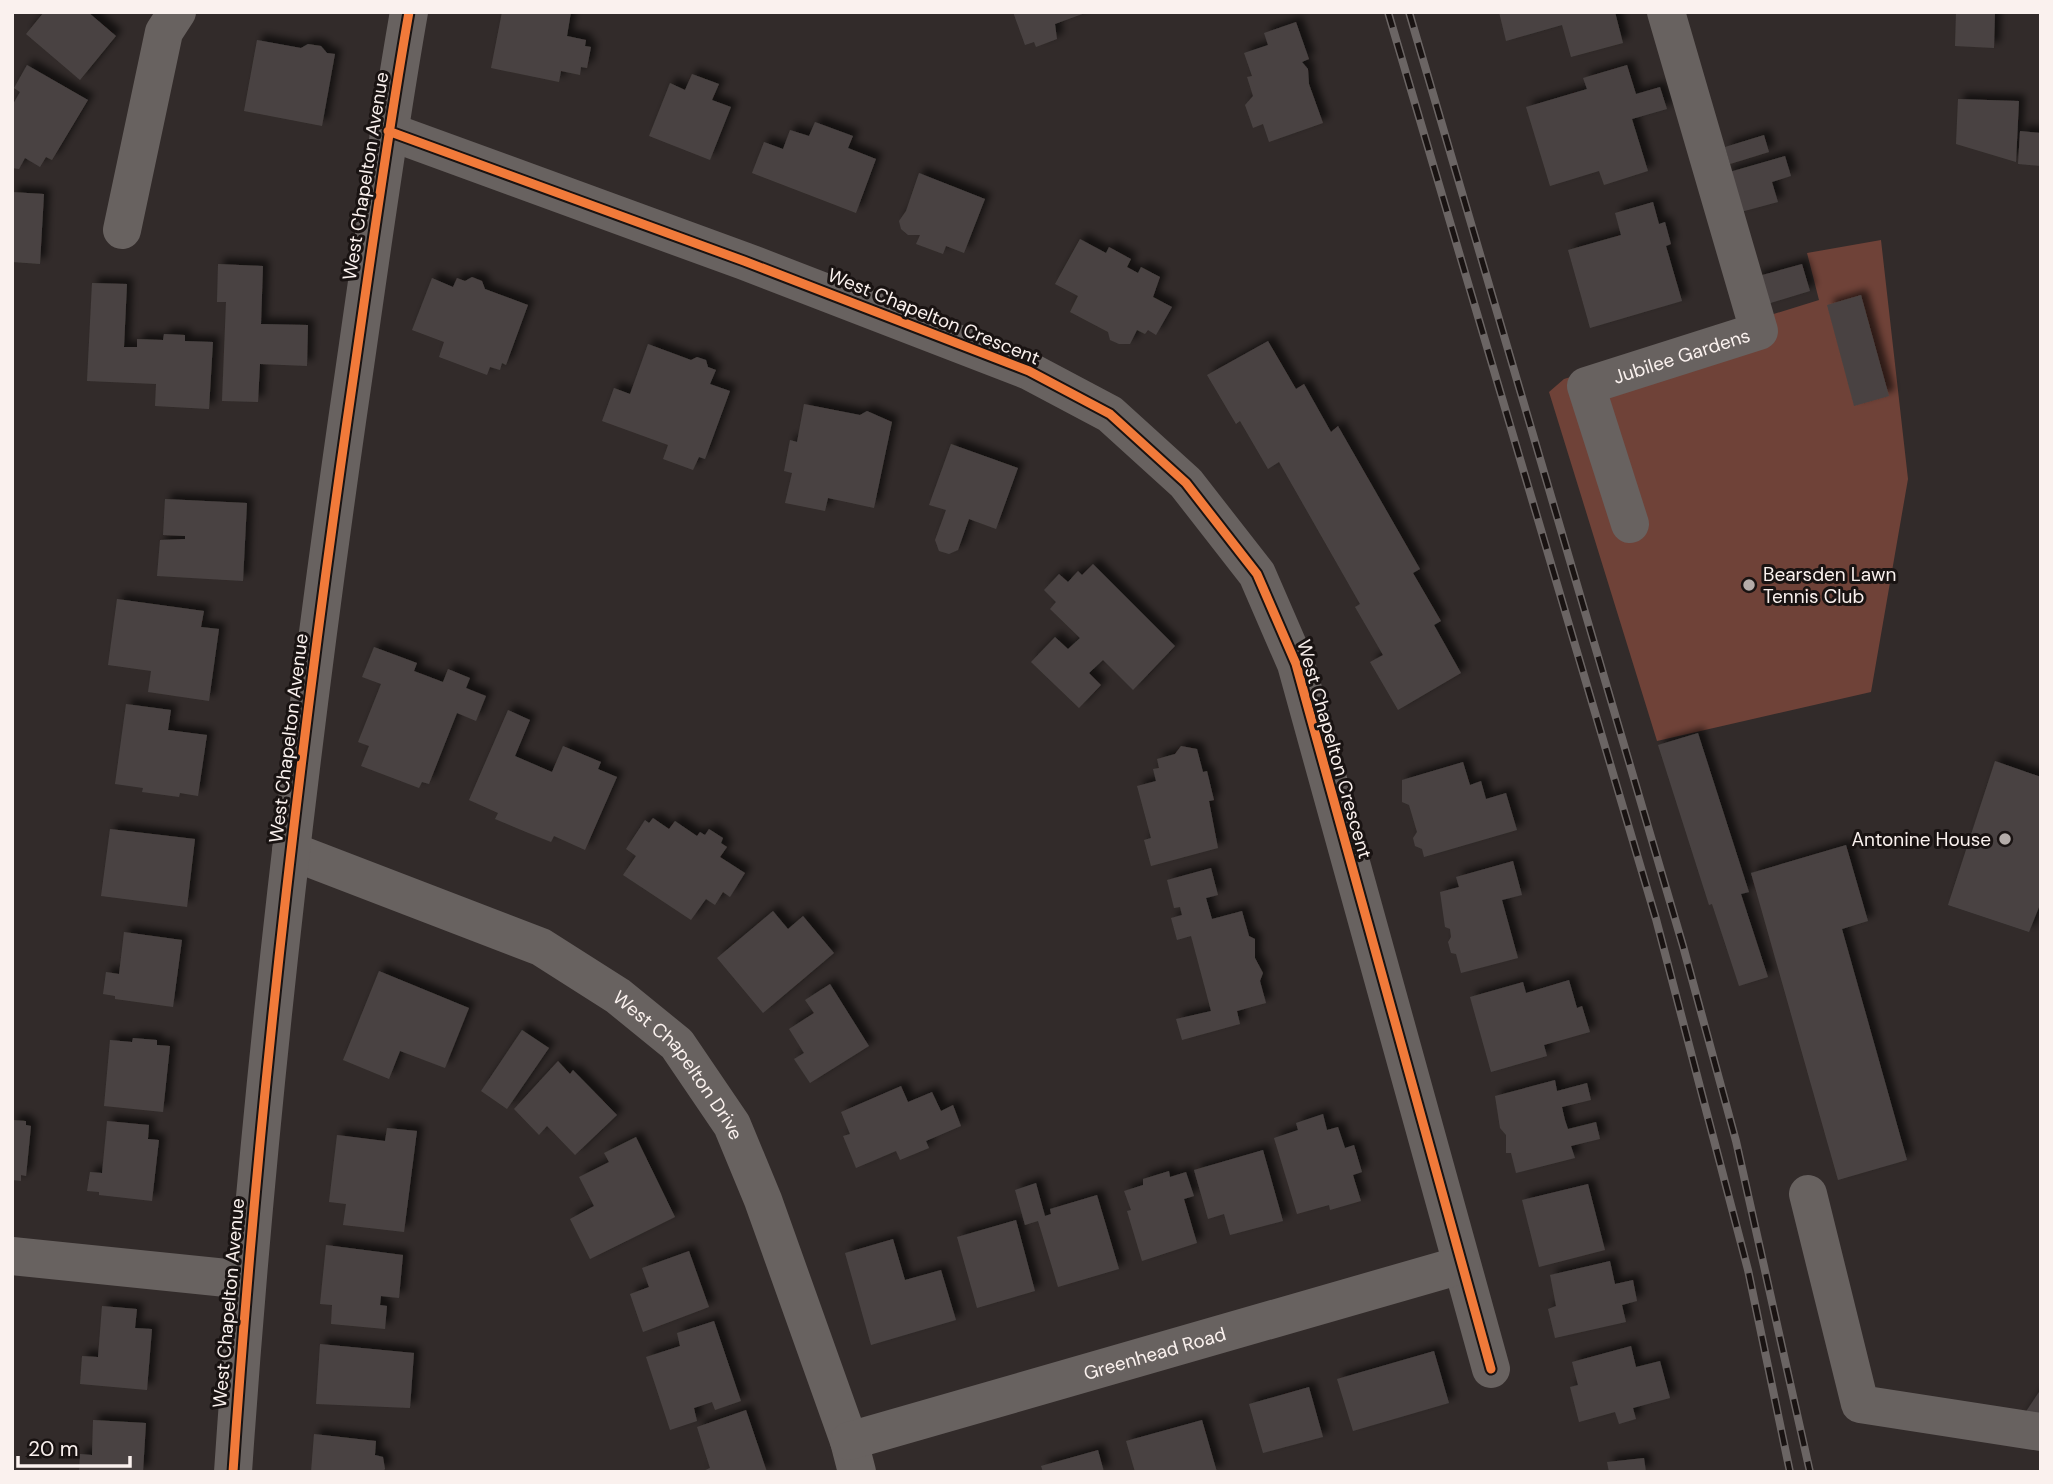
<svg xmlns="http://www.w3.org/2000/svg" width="2053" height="1484" font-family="'DM Sans',sans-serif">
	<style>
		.green { fill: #6f4238 }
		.building { fill: #494342; filter: url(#shadow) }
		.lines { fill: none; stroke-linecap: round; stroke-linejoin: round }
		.minor { stroke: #686260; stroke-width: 38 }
		.rail-casing { stroke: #6b6564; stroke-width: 8 }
		.rail { stroke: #191312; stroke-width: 5; stroke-dasharray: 16; stroke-linecap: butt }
		.cycleway-casing { stroke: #191312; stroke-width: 13 }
		.cycleway { stroke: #f17a3a; stroke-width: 9 }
		.poi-dot { fill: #b4aca9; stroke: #191312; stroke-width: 2.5 }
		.labels { text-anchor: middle; stroke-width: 6; stroke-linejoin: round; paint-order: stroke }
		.street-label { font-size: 19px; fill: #faf1ee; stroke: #191312 }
		.poi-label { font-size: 19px; fill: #faf1ee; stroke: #191312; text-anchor: start }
	</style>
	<defs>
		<filter id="shadow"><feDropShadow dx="6" dy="-6" stdDeviation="3.5" flood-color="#0009"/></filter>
	</defs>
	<rect width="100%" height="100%" fill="#322b2a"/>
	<path class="green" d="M1881,240L1908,479L1871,692L1657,741L1549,392L1564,379L1819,300L1807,253Z"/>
	<path class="building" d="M44,12H88L116,36L80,80L26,34Z
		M502,12H571L567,36L586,40L585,46L591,47L587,68L581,67L580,75L561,71L559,82L491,68Z
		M1013,12H1085V13L1055,24L1057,39L1036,47L1034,42L1025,45Z
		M1499,12H1615L1623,43L1571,57L1562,25L1506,41Z
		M1956,12H1995L1994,48L1955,46Z
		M1296,22L1309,59L1302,62L1308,69L1309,84L1323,123L1269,142L1263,124L1253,128L1245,105L1253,96L1247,77L1252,76L1244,53L1268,45L1264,33Z
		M257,40L301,48L308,44L321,46L327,53L335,54L322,126L244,111Z
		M27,65L88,100L52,160L46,157L40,167L25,158L19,169L12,168V106L20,92L14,88Z
		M1627,65L1636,94L1660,87L1667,109L1632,119L1648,171L1604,185L1599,171L1550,186L1526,107L1587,89L1583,78Z
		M692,74L719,84L712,100L731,107L710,160L649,136L670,83L685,90Z
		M1958,99L2019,101L2016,162L1956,144Z
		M815,122L853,136L848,148L876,159L856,213L752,173L764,142L783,149L790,130L809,136Z
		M2020,131L2041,133V166L2018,164Z
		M1764,135L1769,152L1730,164L1725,147Z
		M1785,156L1791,176L1772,182L1778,202L1737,213L1726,173Z
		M919,173L985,199L964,253L946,246L943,254L916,244L920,235H908L901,229L899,221L906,211Z
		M12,192L44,194L40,264L12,262Z
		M1653,202L1659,224L1665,222L1671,244L1666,246L1682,301L1590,328L1568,250L1621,235L1615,213Z
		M1080,239L1106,253L1109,247L1131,259L1127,267L1138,273L1141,267L1160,277L1153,297L1172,307L1156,335L1148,330L1145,334L1137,330L1130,344H1119L1110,340L1108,332L1070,312L1078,296L1055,284Z
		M218,264L263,266L261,324L308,325L307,366L260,364L258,402L222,401L226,302H217Z
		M1802,264L1810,291L1764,305L1755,277Z
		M472,277L482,281L485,289L528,305L506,365L502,363L500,370L490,367L487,375L439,357L444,342L412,330L432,278L453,287L457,278L465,281Z
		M92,283L127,284L124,347H137V339L163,340L164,334L185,335V341L213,342L209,409L155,406L156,384L87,381Z
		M1861,295L1889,396L1854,406L1827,305Z
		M1268,341L1296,389L1304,384L1331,432L1338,426L1420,569L1413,573L1441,621L1434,625L1461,673L1398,710L1370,662L1383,655L1355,607L1360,604L1279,462L1268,469L1240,421L1236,424L1207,375Z
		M648,344L691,360L697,357L706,360L708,367L716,370L710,384L730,391L705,459L699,457L693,470L663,459L668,445L602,421L614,388L630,394Z
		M804,404L860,415L867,411L892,422L874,508L828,498L825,511L785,503L792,473L784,471L790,440L797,442Z
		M951,444L1018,468L996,529L969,519L958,550L949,554L939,551L935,540L946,510L929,505Z
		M165,499L247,503L243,581L157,576L160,540L185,539V536L163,535Z
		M1093,564L1175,646L1133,690L1103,660L1089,673L1101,685L1079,708L1031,662L1055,637L1068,649L1080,638L1050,609L1056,602L1044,590L1059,574L1068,582L1078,571L1082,575Z
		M117,599L204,611L201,627L219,629L209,701L148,692L151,671L108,665Z
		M374,647L417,663L414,671L443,682L448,669L470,678L466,688L486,696L476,721L457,713L429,784L422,782L419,788L361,766L369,746L358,742L381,684L362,677Z
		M126,704L171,710L168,730L207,735L198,796L180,793L179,797L142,792L143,788L115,784Z
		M508,710L530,720L515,756L552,772L563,746L601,762L598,769L617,777L585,850L554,836L551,842L526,832L495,819L498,813L469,800Z
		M1698,733L1749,892L1741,894L1768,977L1739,986L1712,904L1709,905L1658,745Z
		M1181,746L1197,749L1203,772L1207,771L1214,800L1209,801L1218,848L1151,866L1144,840L1151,838L1137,786L1156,781L1153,769L1159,768L1157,759L1175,754Z
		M1995,761L2041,777V902L2029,932L1948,905Z
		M1463,762L1470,785L1481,781L1486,799L1506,793L1517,830L1424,857L1422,849L1415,846L1413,838L1417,832L1409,805L1402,802V780Z
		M653,818L669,829L675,821L697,836L700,832L705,835L709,829L723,838L721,843L727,847L720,857L745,873L730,897L723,892L715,905L706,899L691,920L623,875L636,856L626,849L645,820L649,823Z
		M110,829L195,839L187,907L101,896Z
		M1846,845L1868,921L1842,929L1907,1160L1838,1180L1751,873Z
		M1513,861L1522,895L1502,900L1518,958L1461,973L1456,954L1451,953L1448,942L1451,937L1450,929L1445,927L1440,892L1459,887L1456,877Z
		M1211,868L1218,895L1206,898L1212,919L1242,911L1249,936L1255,939V958L1263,973L1260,981L1266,1003L1237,1011L1240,1024L1182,1040L1176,1019L1211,1011L1191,936L1177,940L1171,918L1182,915L1180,907L1174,908L1167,880Z
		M773,911L788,929L803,916L834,953L763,1013L717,958Z
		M124,932L182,940L173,1007L115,999V996L103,994L106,972L119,974Z
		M379,971L469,1008L445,1068L400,1051L389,1079L343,1060Z
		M1569,980L1577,1008L1582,1006L1590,1032L1544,1045L1547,1056L1491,1072L1470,997L1523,982L1526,993Z
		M830,984L869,1046L810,1083L794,1059L804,1053L789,1029L814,1013L805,1000Z
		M522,1030L549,1048L507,1109L481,1091Z
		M133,1038L157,1040V1045L170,1046L163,1112L104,1106L110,1040L132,1042Z
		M558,1061L570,1074L573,1070L617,1115L575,1155L547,1126L539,1135L514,1109Z
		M1555,1080L1557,1091L1587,1083L1591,1100L1562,1107L1565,1120L1568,1129L1596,1122L1600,1139L1571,1146L1575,1158L1516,1173L1511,1153H1506V1135L1500,1128L1495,1096Z
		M901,1086L908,1102L932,1092L941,1111L953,1105L961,1126L926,1141L929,1148L900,1160L896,1151L856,1168L843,1136L850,1134L841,1112Z
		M1323,1114L1327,1130L1338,1127L1345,1148L1354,1145L1362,1172L1353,1175L1361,1201L1330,1210L1329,1205L1297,1214L1274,1138L1298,1130L1296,1123Z
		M12,1120L26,1121V1125L31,1126L26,1176L21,1175V1181L12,1180Z
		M107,1121L149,1125L148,1139L159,1140L152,1201L99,1195V1192L87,1191L90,1172L102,1173Z
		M387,1128L417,1131L404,1232L343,1225L346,1204L329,1202L337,1135L385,1141Z
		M636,1137L675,1217L590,1259L570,1219L594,1206L579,1177L609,1162L604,1153Z
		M1263,1150L1283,1221L1230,1235L1224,1214L1208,1219L1194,1170Z
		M1169,1171L1170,1177L1186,1172L1194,1196L1184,1199L1197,1243L1142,1261L1127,1211L1131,1210L1124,1191L1143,1185V1179Z
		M1036,1183L1045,1216L1051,1214L1050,1209L1097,1195L1119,1269L1058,1287L1038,1221L1025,1225L1015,1190Z
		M1588,1184L1605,1250L1539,1267L1522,1200Z
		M1016,1220L1035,1291L977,1308L957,1237Z
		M893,1239L905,1280L941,1270L956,1320L871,1345L845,1253Z
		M326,1245L403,1255L399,1298L381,1296L380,1305L387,1306L385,1329L331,1324L332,1305L320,1304Z
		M689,1251L709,1307L643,1332L630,1294L649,1287L642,1268Z
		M1610,1261L1615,1284L1633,1280L1637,1301L1622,1305L1626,1322L1555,1338L1548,1309L1556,1306L1550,1275Z
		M102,1306L137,1309L135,1328L152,1329L147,1390L80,1384L82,1356L98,1357Z
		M714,1321L741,1401L715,1410L712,1402L694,1408L697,1421L670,1430L646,1357L680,1346L677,1333Z
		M320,1344L414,1353L410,1408L316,1404Z
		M1631,1346L1636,1367L1660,1361L1670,1398L1633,1408L1636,1419L1619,1424L1615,1412L1579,1422L1570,1387L1578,1385L1572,1362Z
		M1434,1351L1449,1403L1353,1431L1337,1379Z
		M1309,1387L1323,1437L1263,1453L1249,1404Z
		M2041,1389V1422L2021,1419Z
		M746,1410L767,1472H701L710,1468L697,1427Z
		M93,1420L146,1423L143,1472H79L80,1454L92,1455Z
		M1202,1420L1217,1472H1135L1126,1441Z
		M314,1434L376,1441L375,1455L383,1457L385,1469L383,1472H311Z
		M1098,1450L1104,1472H1043L1041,1466Z
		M1644,1458L1646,1472H1609L1607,1462Z"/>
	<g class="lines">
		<g class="minor">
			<path d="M388,131L744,261L1029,371L1110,414L1186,483L1257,574L1296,664L1491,1369"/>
			<path d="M122,230L164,32L177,12"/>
			<path id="s1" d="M1630,524L1586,386L1759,331L1666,12"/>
			<path id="s2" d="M291,851L541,947L618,996L677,1044L732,1125L763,1200L849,1441L857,1472"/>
			<path d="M1808,1194L1860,1404L2041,1432"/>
			<path d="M12,1256L246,1280"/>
			<path id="s3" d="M849,1441L1461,1265"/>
			<path d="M233,1472C257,1120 297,770 347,421C367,285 385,148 409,12"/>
		</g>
		<defs>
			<path id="rail" d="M1388,12L1656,919L1748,1270L1790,1472
				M1409,12L1683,946L1736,1141L1810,1472"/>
		</defs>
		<use href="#rail" class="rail-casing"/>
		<use href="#rail" class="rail"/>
		<defs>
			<path id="cycleway" d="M388,131L744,261L1029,371L1110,414L1186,483L1257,574L1296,664L1491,1369
				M233,1472C257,1120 297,770 347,421C367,285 385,148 409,12"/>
		</defs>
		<use href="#cycleway" class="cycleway-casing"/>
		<use href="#cycleway" class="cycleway"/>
	</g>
	<g class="poi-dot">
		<circle cx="1749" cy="585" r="7"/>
		<circle cx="2005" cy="839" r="7"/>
	</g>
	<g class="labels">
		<g class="street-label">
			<text transform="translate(365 176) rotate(-81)" y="7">West Chapelton Avenue</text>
			<text transform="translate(934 316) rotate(22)" y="7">West Chapelton Crescent</text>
			<text dy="7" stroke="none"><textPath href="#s1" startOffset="245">Jubilee Gardens</textPath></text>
			<text transform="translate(288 738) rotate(-83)" y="7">West Chapelton Avenue</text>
			<text transform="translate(1335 749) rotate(74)" y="7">West Chapelton Crescent</text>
			<text dy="7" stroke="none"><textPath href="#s2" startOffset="452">West Chapelton Drive</textPath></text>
			<text transform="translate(228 1303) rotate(-85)" y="7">West Chapelton Avenue</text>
			<text dy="7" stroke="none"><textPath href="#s3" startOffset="318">Greenhead Road</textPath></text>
		</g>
		<g class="poi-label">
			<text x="1763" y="581">Bearsden Lawn<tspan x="1763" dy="22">Tennis Club</tspan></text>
			<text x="1991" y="846" text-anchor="end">Antonine House</text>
		</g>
	</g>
	<rect width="2053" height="1484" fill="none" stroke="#faf1ee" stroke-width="28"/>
	<path d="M18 1456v10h112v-10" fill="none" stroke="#faf1ee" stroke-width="3.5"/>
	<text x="28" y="1456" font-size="21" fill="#faf1ee" stroke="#191312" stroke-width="5" paint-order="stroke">20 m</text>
</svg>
